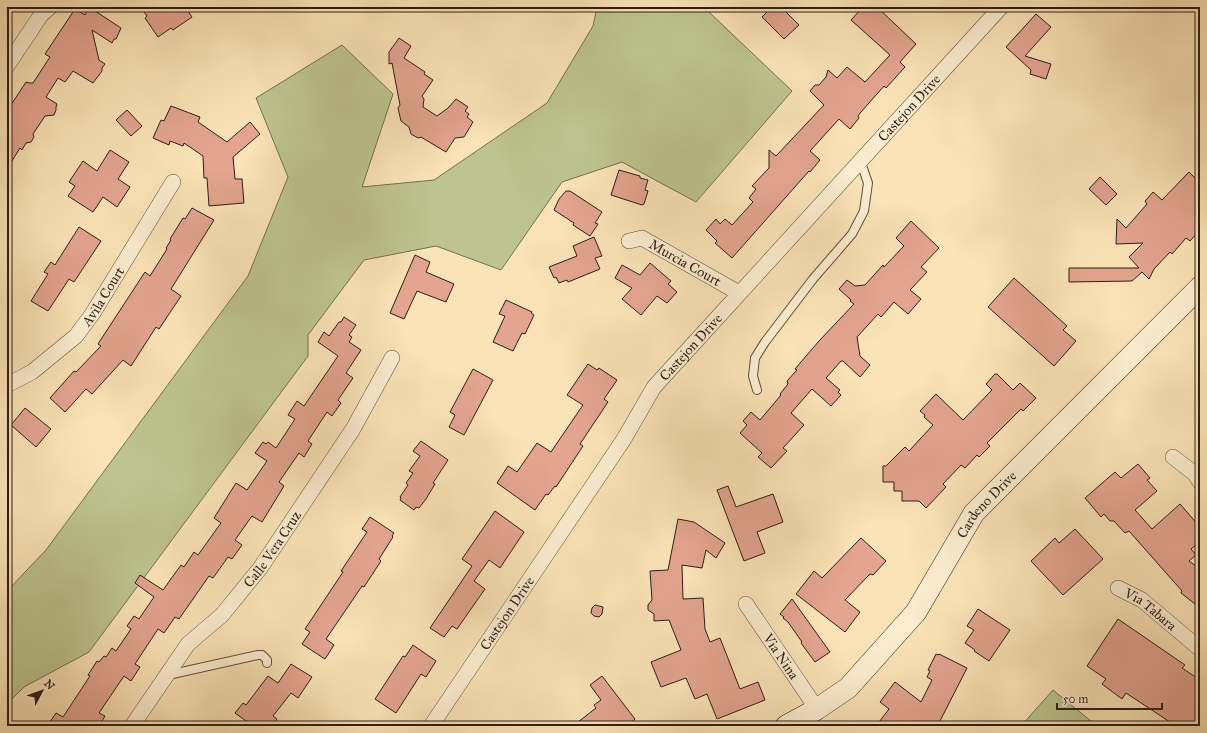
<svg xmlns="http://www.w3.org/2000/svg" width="1207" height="733" font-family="'IM FELL Great Primer',serif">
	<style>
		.green { fill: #bdc48f; stroke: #767052 }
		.building { fill: #e3a490; stroke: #2e1d14 }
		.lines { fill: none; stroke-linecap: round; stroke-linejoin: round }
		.lane-casing { stroke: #614e3d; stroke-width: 10 }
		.street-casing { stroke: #614e3d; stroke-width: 16 }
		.secondary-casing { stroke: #2e1d14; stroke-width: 22 }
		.lane { stroke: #fcedd0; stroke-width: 8 }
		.street { stroke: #fcedd0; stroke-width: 15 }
		.secondary { stroke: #fcedd0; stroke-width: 21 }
		.labels { text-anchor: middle; stroke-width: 3.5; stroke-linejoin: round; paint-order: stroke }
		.street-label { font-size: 14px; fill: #2e1d14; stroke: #fcedd0 }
	</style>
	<rect width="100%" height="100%" fill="#fae3b7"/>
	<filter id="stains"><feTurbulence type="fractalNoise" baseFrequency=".005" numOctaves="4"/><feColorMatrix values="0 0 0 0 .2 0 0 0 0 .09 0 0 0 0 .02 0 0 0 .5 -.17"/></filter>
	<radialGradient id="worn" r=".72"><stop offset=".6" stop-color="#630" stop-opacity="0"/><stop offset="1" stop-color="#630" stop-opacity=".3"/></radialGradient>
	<path class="green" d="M597,7H710V13L792,91L696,202L622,162L562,182L501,270L436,246L364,260L308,335V356L89,652L24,687L7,704V591L46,550L248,276L288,177L256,98L342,45L393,94L362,187L434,180L547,103L593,26Z
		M1053,690L1097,726H1021Z"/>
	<path class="building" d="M89,7L121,28L116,39H114L112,43L92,30L99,60L105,64L102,68V71L93,83L73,71L65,82L58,78L46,97L57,104L56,107V110L54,115L45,116L33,134L34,137L31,142L26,143L22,150L20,148L7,169V111L26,82L29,83H33L50,57L45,54L75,9L85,15Z
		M151,7H185L192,17L173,30L171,28L158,37L145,18L147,16L144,12Z
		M772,7H781L799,25L784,39L762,17Z
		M863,7H877L916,44L900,62L905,67L886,88L884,86L861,112L858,116L859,118L850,129L839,119L810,151L820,160L810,172L809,171L732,258L715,243L717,241L706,230L716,219L720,224L725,219L732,225L753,202L749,198L756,189L752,186L769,168V150L776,156L824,105L810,91L815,85H819L826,77L828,70L837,78L847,67L865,82L890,55L851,20Z
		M1036,14L1051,27L1025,56L1051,64L1046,79L1030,74L1031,70L1006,47Z
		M399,38L411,46L404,58L425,72L424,74L433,80L422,96L424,99L423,107L437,116L448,108L456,99L468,107L465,111L469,114L467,117L473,122L464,137L455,138L446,152L421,137L418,138L411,134L409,127L401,121L398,108L400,105L392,63L389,64V52Z
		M171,106L200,117L198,122L227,142L250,122L260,134L233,157L235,179H242L244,203L209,206L207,178H204L203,156L184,143L183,146L170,141L169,145L153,138L161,120L164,121Z
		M127,110L142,126L131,136L116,120Z
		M110,150L129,162L118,179L130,187L117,207L103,197L93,212L68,196L75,186L69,182L83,161L97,171Z
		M619,170L640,176V178L648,180L645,190L648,191L644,204L642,205L611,195Z
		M1189,172L1200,183V230L1190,241L1186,238L1172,254L1170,252L1154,269L1149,279L1142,272L1132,281L1069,282V268H1139L1129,257L1143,243L1116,244L1117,219L1126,228L1147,204L1145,201L1153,192L1162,200Z
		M1100,177L1117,194L1106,205L1089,189Z
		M566,191H570L602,212L595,223L598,224L590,236L573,225L574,223L554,210L559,199Z
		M192,208L214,220L171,289L181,296L159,329L156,327L131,366L123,360L92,394L86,389L65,412L50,398L74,371L76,372L101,346L98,344L145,272L150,276L167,249L166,248L171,240L170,239L183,218L185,219Z
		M911,221L939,248L921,267L927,272L910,290L921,299L908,314L894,302L881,317L878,314L857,337L860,356L870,365L860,377L843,361H841L826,378L840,390L838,392L841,395L831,406L812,389L791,413L804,425L783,448L787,451L771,468L758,457L762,453L740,433L747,425L743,421L751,412L760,420L781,395L780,394L788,384L787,381L797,370L795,369L819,341L854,304L850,301L851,300L839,289L847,280L855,286L865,285L883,265L884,267L904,246L896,238Z
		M79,227L101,241L74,282L69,279L48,311L31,301L48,274L44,272L51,262L55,265Z
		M594,237L602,256L595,258L600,269L568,282L567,280L559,283L556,277L554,278L549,267L577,256L573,246Z
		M415,255L430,262L426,272L454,284L446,302L417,291L404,319L390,313Z
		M650,263L671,281L668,284L677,292L667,303L657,296L641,315L622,299L632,288L615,278L622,265L640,275Z
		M1014,278L1067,326L1063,330L1076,341L1054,366L988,307Z
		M506,300L532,312L531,313L534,315L525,334L522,333L513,351L493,342L505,316L499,314Z
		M344,317L356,325L349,335L352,337L349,342L361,350L346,373L353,378L338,400L341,403L332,416L327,412L308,441L312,444L304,457L299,453L279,482L284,486L262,522L252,516L235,540L242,545L232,559L228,557L213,578L209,576L179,619L175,617L164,633L158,629L135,664L140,667L131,681L124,676L99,713L105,716L99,726H47L56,713L63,717L86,682L90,676L88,675L97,661L99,662L104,656L106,657L112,648L116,651L131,629L127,626L134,616L139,619L154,597L135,583L140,575L163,590L181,565L184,567L194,552L198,555L221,523L214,518L236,483L247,490L267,461L255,453L263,442L266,444L268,442L276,448L295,419L288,415L297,401L304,406L338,356L318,342L324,332L329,336L339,322H341Z
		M588,364L597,370L599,368L617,380L604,399L608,402L580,444L583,446L556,487L555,486L548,495L546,494L535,510L497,483L508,466L517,472L537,443L551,452L583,405L567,395Z
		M473,369L493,380L464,435L449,427L455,415L450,412Z
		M995,374H997L1013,390L1020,383L1036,398L1023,411L1021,409L987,443L990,446L979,457L977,455L965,468L961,465L943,484L946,487L926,508L919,501H902V491H894V482H883V466H886L905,447L909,451L933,425L924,417L925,415L920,411L936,394L963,420L992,390L986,384Z
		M25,408L51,429L36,447L11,425Z
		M421,441L448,460L433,483L435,484L426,499L419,508L416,507L414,510L400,500L401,498L400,497L408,485L406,483L413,473L409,471L420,456L413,451Z
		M1138,464L1150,478L1147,480L1157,491L1135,510L1152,529L1180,504L1200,527V542L1191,549L1196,555L1189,561L1200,569V608L1181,593L1182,591L1129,531L1125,533L1114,521H1110L1104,514L1101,517L1085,498L1115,472L1121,478Z
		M728,486L736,507L773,494L783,522L757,532L765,553L744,561L717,490Z
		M495,511L524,532L500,568L489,560L474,581L485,589L457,629L452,626L444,637L430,628L472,566L462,559Z
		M370,517L394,533L392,536L393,537L379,559L381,561L364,587L362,586L326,639L334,645L325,659L302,644L310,632L305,629L343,572L341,571L367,532L362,529Z
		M678,519L694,522L725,543L716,558L706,550L702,568L682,565L683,599L703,598L705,629L710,642L720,638L740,689L758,682L765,700L717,719L707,694L695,699L686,678L661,687L651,662L681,650L669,620L654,621V614L648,610V605L652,600L650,571L668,570Z
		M1075,529L1103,559L1063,595L1031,561L1055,538L1059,543Z
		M861,538L886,561L873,575L871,574L869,575L845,600L860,612L845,632L796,594L814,571L822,578Z
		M792,599L830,652L815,662L801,643L802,642L788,622L783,618L784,617L780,614Z
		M595,605L603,607L602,614L599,617L594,616L591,613L592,608Z
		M978,609L1010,630L989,661L974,651L975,650L965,643L974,630L967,626Z
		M1118,619L1185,665L1182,668L1200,680V726H1176L1126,693L1122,699L1102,684L1106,679L1087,666Z
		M413,645L436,661L426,677L421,674L396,713L375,699L403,656L405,657Z
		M936,654L938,655L939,654L967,668L941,719L936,726H876L889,709L880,702L895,682L921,702L932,680L927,677L930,671L928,670Z
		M291,664L312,677L298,698L291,693L273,716L277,719L272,726H253L235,713L243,703L246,705L268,676L278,683Z
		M602,676L635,719L627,726H573L596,708L594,705L601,700L590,685Z"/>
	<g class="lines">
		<defs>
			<path id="lane" d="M757,390L753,376L755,358L765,342L813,279L852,234L864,211L868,183L860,160
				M168,675L258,655H262L267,660V663"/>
			<g id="street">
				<path d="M7,66L41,15L50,7"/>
				<path id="s1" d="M629,241L642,238L739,293"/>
				<path id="s2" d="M7,385L32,372L76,336L93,313L173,182"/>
				<path d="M1173,457L1195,474L1200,482"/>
				<path id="s3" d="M1118,588L1142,600L1200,649"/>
				<path id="s4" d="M746,604L817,709"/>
				<path id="s5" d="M132,726L188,644L222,615L261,567L353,429L392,358"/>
				<path id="s6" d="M431,726L624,439L654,387L1001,7"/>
			</g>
			<g id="secondary">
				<path id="s7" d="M786,726L817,709L848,688L916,612L974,513L1200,287"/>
			</g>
		</defs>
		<use href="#lane" class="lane-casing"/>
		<use href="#street" class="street-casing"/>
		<use href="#secondary" class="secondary-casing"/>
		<use href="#lane" class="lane"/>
		<use href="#street" class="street"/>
		<use href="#secondary" class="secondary"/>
	</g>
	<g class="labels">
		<g class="street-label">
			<text dy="5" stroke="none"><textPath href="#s6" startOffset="784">Castejon Drive</textPath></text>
			<text dy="5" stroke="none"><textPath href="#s1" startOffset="63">Murcia Court</textPath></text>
			<text dy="5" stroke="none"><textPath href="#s2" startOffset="133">Avila Court</textPath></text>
			<text dy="5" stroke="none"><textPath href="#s6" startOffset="460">Castejon Drive</textPath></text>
			<text dy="5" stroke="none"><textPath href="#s7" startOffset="304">Cardeno Drive</textPath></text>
			<text dy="5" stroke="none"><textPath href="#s5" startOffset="227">Calle Vera Cruz</textPath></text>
			<text dy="5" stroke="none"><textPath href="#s3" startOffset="39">Via Tabara</textPath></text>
			<text dy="5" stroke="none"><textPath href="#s6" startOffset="136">Castejon Drive</textPath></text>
			<text dy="5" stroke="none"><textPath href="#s4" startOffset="63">Via Nina</textPath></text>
		</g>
	</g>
	<rect width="1207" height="733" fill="none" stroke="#fae3b7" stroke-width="24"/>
	<rect x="8" y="8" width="1191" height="717" fill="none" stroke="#2e1d14" stroke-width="2"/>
	<rect x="12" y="12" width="1183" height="709" fill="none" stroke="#2e1d14"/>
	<g transform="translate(42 691) rotate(49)" stroke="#fcedd0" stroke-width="3" paint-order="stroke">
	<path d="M0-3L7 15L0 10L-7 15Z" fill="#2e1d14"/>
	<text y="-6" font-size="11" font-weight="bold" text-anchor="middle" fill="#2e1d14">N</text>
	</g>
	<path d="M1057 703v6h105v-6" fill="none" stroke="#2e1d14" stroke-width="2"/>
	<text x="1063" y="703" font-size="12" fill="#2e1d14" stroke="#fcedd0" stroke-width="3" paint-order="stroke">50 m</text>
	<rect width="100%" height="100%" filter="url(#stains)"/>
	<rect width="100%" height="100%" fill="url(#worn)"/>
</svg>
